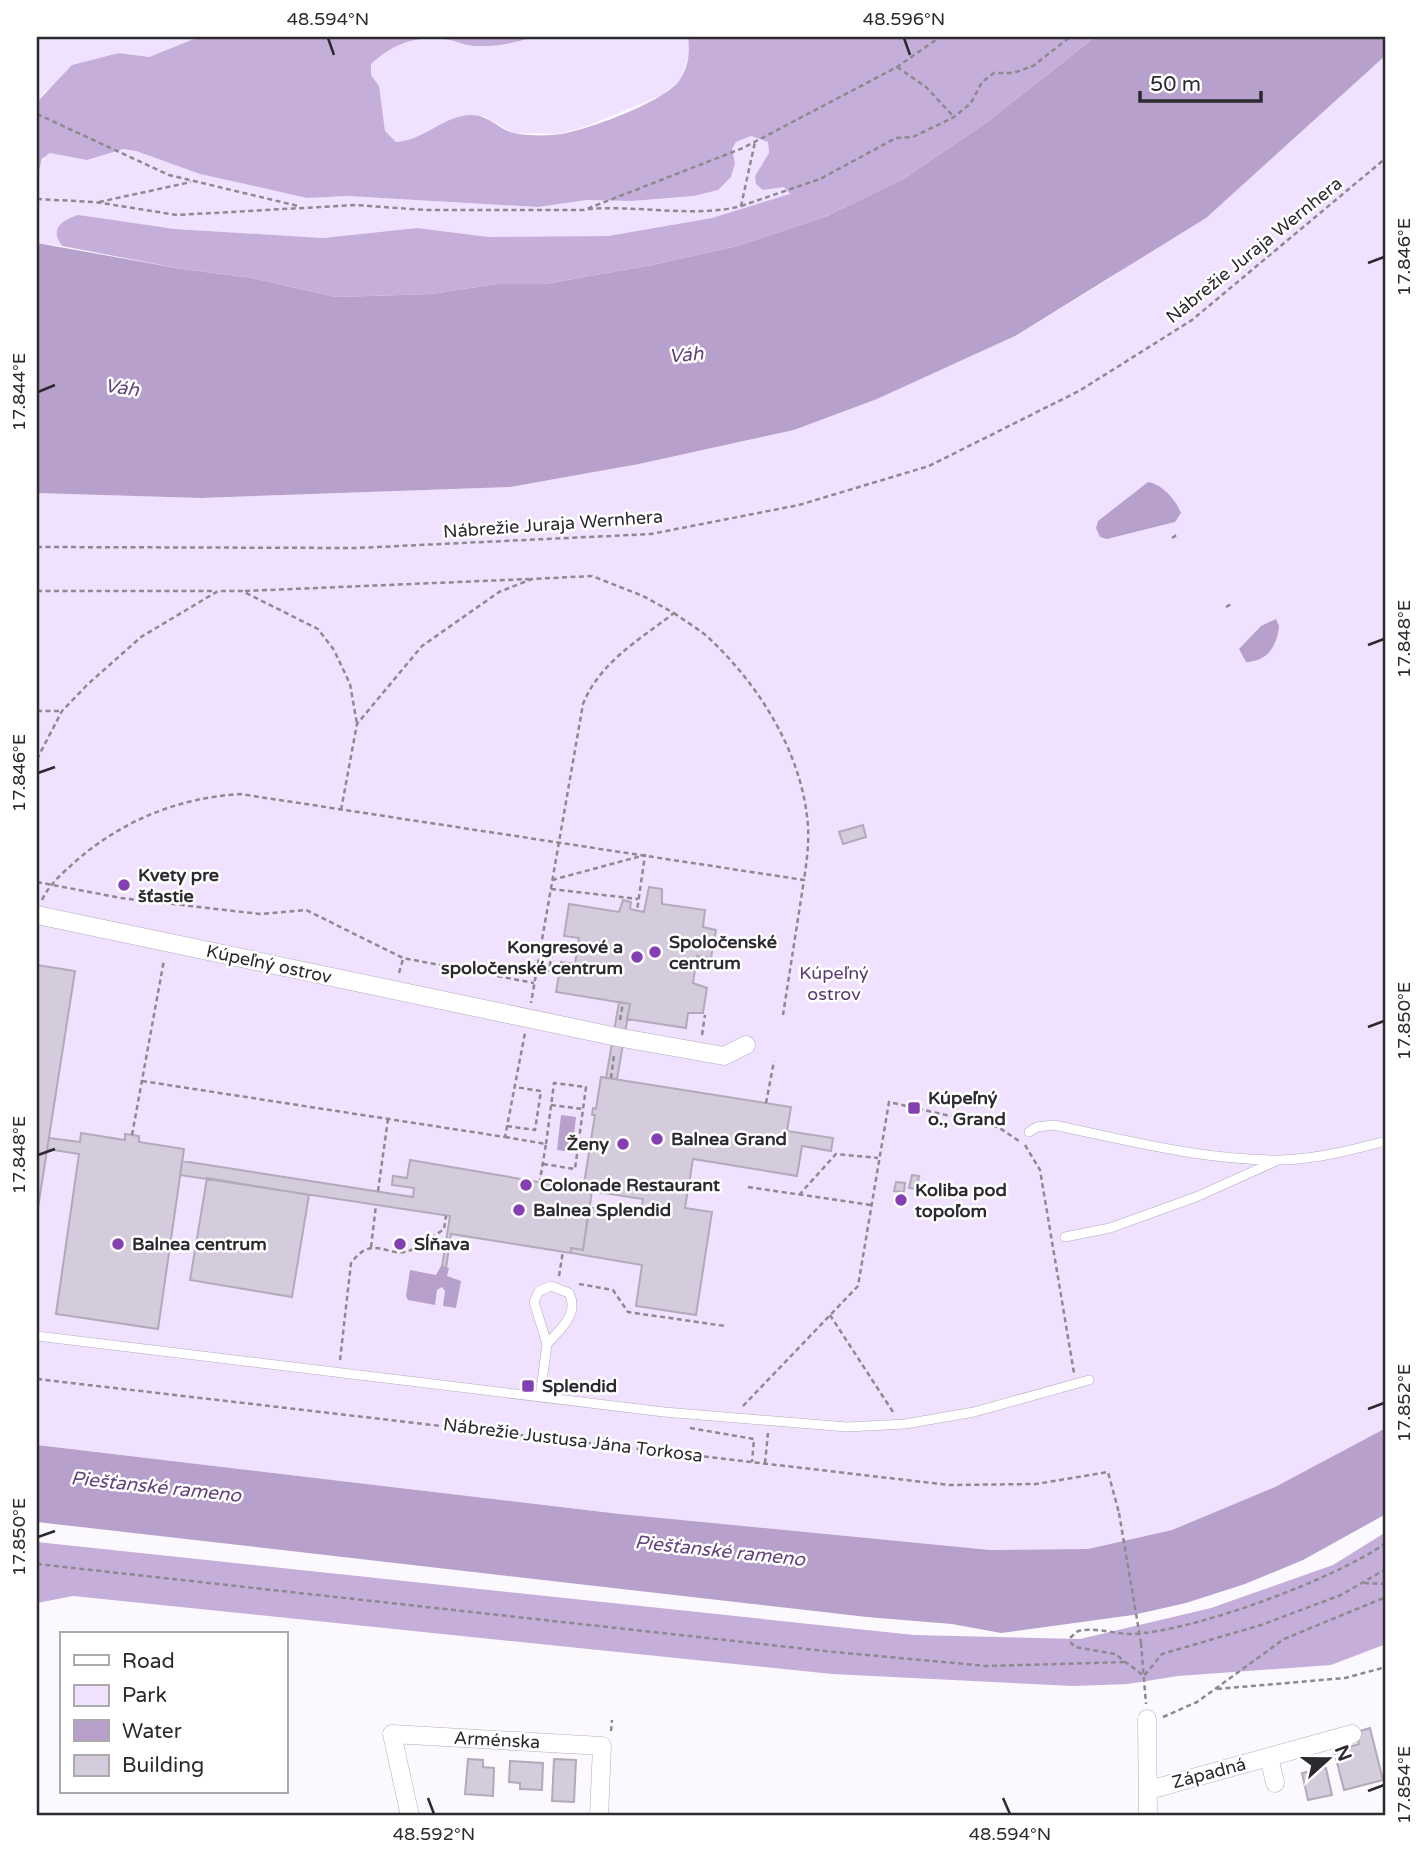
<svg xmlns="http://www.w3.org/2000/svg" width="1423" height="1853" font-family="'Varela Round',sans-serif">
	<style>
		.green { fill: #f0e2fe }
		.forest { fill: #c6aedb }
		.water { fill: #b7a0cb }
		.building { fill: #d4cbdd; stroke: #b2a9bb; stroke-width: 2 }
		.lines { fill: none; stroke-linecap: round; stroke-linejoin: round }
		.lane-casing { stroke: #b4abbd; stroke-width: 10 }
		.street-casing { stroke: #b4abbd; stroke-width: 19 }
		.path { stroke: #8c8a8f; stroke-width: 2.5; stroke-dasharray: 5 3.5; stroke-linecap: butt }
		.lane { stroke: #fff; stroke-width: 9 }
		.street { stroke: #fff; stroke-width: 18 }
		.path-bridge { stroke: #8c8a8f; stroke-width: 2.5; stroke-dasharray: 5 3.5; stroke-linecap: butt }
		.ticks { fill: none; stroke: #2c292f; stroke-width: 2.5 }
		.poi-dot { fill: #843fb3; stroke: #fff; stroke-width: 2.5 }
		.labels { text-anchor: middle; stroke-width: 5; stroke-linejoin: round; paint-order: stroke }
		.street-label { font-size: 18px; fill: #2c292f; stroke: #fff }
		.poi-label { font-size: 18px; font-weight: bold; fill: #2c292f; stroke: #fff; text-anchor: start }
		.park-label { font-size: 18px; fill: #593971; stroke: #fff }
		.water-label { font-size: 19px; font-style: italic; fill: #62427a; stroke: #fff }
		.neatline { fill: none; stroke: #2c292f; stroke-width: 2.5 }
		.ticks-label { font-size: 18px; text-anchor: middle; fill: #2c292f }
	</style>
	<rect width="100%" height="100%" fill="#fbf9fd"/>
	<path class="green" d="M37,37H199L149,57L118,53L45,91L37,102Z
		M535,37H688L690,51L681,79L662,95L587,126L560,134L513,133L484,116L434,128L412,141L396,142L385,131L379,87L371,75V64C393,43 419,34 450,40C458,42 467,46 476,46C497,47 514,43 535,37Z
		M1386,55V1428L1275,1487L1172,1530L1088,1549L990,1550L620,1514L37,1445V493L201,498L510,487L639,464L794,430L877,399L1015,336L1114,276L1304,128Z
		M751,136L768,142L769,153L755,176L763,190L784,187L790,194L787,197L712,218L608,236L489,237L417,228L323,238L175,229L78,216L58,241L62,246L37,243C37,217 27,169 50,153L87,159L123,149L136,151L200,174L307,198L347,196L538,207L587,200L632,201L694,196L718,190L735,163L732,149L736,142Z"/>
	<path class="forest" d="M199,37H534C514,43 497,47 476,46C467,46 458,42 450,40C419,34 393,43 371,64V75L379,86L385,131L396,142C423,141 443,116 470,115C488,114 498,129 514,133C526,136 549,136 562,134C589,129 668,101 681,78C689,65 690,50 688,37H1095L987,122L905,178L827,216L737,246L652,265L545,284H496L432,294L336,297L252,278L182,269L62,246C49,229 62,220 78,215L175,229L323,238L417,228L489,237L608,236L712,218L790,194L784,187L763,190L756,184L755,176L769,153L768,142L751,136L736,142L732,149L735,163L731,177L718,190L694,196L632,201L587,200L538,207L347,196L307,198L200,174L136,151L123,149L87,160L50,153L42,159L37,178V102L72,65L119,53L149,57Z
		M1386,1532V1644L1331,1665L1178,1676L1128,1684L1073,1686L832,1674L73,1596L37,1603V1542L914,1635L1080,1639L1211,1608L1333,1565Z"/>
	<path class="water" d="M1095,37H1386V55L1206,218L1015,336L877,399L794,430L639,464L510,487L201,498L37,493V243L182,269L252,278L336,297L432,294L496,284H545L652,265L737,246L827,216L905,178L987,122Z
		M1148,482C1162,484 1176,500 1181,513L1175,522L1107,539L1100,537L1096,528L1098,521Z
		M1276,619L1279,626C1277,646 1268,661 1246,662L1239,649L1261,626Z
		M561,1115L576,1117L572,1152L557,1150Z
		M441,1266L449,1268L447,1276L461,1281L456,1308L443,1306L445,1291L442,1287L437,1290L435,1305L408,1300L406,1296L410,1270L436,1275Z
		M1386,1428V1514L1303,1560L1245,1584L1186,1603L1133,1615L1001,1633L952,1624L867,1617L37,1522V1445L620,1514L990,1550L1088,1549L1172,1530L1275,1487Z"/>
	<path class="building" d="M863,825L866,837L843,844L839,832Z
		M649,887L662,889V904L705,910L703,927L716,930L711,958L697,956L693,983L707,988L703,1013H688L686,1028L627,1019L630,1004L556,992L561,962L575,964L579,938L564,936L569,904L619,912L623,900L631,902L630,909L644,912Z
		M37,965L75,971L37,1214Z
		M619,1002L630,1004L617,1079L606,1078Z
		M601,1077L791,1107L787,1131L833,1138L831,1151L802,1146L797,1176L693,1159L685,1208L712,1212L696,1315L636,1306L642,1265L571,1253V1248L583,1250L589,1207L640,1216L643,1199L583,1190L595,1115H592L593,1108L596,1109Z
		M81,1133L125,1140V1134L139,1136V1142L184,1149L158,1329L56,1314L79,1154L47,1149L49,1138L80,1142Z
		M410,1160L592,1191L583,1250L571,1248V1253L451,1234L446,1268L442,1267L450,1216L180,1175L182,1161L413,1197L414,1188L392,1185L393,1176L407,1178Z
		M912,1175L919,1176L917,1189L909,1188Z
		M207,1178L309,1195L292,1297L190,1280Z
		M896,1182L905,1183L904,1192L894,1191Z
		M1370,1728L1383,1780L1344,1790L1334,1751L1359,1744L1356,1732Z
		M468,1759L483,1760V1767L494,1768L493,1796L465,1794Z
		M554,1759L576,1760L574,1802L552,1801Z
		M510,1761L543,1763L542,1790L520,1789V1783L509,1782Z
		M1326,1768L1332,1795L1308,1800L1302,1773Z"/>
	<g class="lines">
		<defs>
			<path id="lane" d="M1029,1132L1037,1127L1053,1125C1128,1140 1204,1161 1281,1160C1317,1159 1352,1150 1386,1141
				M1065,1237L1110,1228L1196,1197L1274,1162
				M551,1286L569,1293C580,1314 560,1329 547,1344L534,1302L539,1291Z
				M37,1336L664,1412L847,1427L905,1424L974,1412L1089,1380
				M540,1397L547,1344"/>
			<path id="street" d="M37,915L617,1037L724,1056L746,1045
				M1147,1719L1148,1816
				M1269,1757L1275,1783
				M1149,1790L1352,1734
				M410,1816L392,1734L602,1746L599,1816"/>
		</defs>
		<use href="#lane" class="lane-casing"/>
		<use href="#street" class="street-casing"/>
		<path class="path" d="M897,67L926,87L954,117
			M37,114L169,175L298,206
			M37,199L95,202L177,215L356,205L425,210H584L743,148L897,67L940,37
			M99,202L191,182
			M741,206L820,179L896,138L913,137L954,117L971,103L982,82L994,73H1013L1033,66L1070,37
			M588,209C637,205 697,218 741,206L755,142
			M1172,538L1178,534
			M37,547L357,548L651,534L799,505L929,466L1079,391L1192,320L1386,158
			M37,591H214
			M245,591L529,579
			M1226,607L1233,603
			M674,613C686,622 701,630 712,641C760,687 799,750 807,816C810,838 807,859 804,880
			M37,711H62
			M37,759L62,711L88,684L141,637L218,591H242L318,629L334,650L350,684L357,724
			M341,810L357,724L422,646L499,592L532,579L592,576L643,596L674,613C639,640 600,662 583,704L531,1003
			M552,880L645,855L637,911
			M37,882L121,898L260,914L306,910L403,958L534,983
			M551,889L638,899
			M42,900C50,883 63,873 77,860C124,820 178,798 240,794L804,880L783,1015
			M537,969L549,971L553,946L577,950
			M399,973L403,959
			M620,1020L623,1003
			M702,1035L705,1015
			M611,1078L614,1055
			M142,1081L505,1137L525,1033
			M766,1103L774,1061
			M551,1105L583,1109
			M507,1126L535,1130L541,1091L515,1087
			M132,1135L164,960
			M505,1137L546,1144L540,1180
			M1025,1145L1040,1170L1074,1373
			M543,1164L575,1169L586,1087L554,1083L546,1144
			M748,1187L871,1205
			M378,1191L388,1119
			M799,1195L836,1154L878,1158
			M371,1247L376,1205
			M559,1276L563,1251
			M579,1284L613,1290L628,1312L725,1326
			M830,1315L893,1412
			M340,1360L351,1263C374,1232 387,1260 411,1250C423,1245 434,1236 444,1229L446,1216
			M37,1379L949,1485L1036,1484L1108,1472L1119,1513
			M743,1406L858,1286L889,1102L998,1127L1019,1141
			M690,1428L754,1439L752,1462
			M765,1463L768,1433
			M1386,1543C1335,1579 1193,1632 1131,1634C1113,1634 1096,1627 1078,1631L1071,1637V1643L1075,1647L1115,1654L1144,1676L1162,1654L1261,1625L1341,1595L1386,1569
			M37,1564L834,1652L987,1666L1126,1662
			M1364,1583L1386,1584
			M1141,1643L1146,1704
			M1217,1689L1345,1678L1386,1667
			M1163,1717L1197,1702L1284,1639L1386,1597
			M611,1731L612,1720"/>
		<use href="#lane" class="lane"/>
		<use href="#street" class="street"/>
		<path class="path-bridge" d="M1119,1513L1141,1643"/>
	</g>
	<path class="ticks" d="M328,38L334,55M904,38L910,55M1368,263L1384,257M38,392L55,385M1368,645L1384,639M38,773L55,767M1368,1027L1384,1021M38,1155L55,1149M1368,1409L1384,1403M38,1537L55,1531M1368,1791L1384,1785M428,1798L434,1814M1003,1798L1010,1814"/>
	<g class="poi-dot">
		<circle cx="124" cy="885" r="7"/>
		<circle cx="655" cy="952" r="7"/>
		<circle cx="637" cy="957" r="7"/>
		<rect x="907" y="1101" width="14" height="14" rx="3.5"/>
		<circle cx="657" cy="1139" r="7"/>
		<circle cx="623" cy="1144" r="7"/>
		<circle cx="526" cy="1185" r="7"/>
		<circle cx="901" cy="1200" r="7"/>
		<circle cx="519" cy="1210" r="7"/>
		<circle cx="118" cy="1244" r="7"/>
		<circle cx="400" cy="1244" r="7"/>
		<rect x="521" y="1379" width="14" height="14" rx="3.5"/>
	</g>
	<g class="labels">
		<g class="street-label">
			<text transform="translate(1254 250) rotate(-39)" y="6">Nábrežie Juraja Wernhera</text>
			<text transform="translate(553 524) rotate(-4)" y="6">Nábrežie Juraja Wernhera</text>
			<text transform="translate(269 964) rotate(12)" y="6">Kúpeľný ostrov</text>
			<text transform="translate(573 1440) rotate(7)" y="6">Nábrežie Justusa Jána Torkosa</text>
			<text transform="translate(497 1740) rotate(3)" y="6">Arménska</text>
			<text transform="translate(1209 1773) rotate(-15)" y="6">Západná</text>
		</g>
		<g class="poi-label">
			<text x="138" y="881">Kvety pre<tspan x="138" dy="21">šťastie</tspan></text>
			<text x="669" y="948">Spoločenské<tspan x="669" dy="21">centrum</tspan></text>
			<text x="623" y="953" text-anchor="end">Kongresové a<tspan x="623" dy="21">spoločenské centrum</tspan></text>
			<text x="928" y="1104">Kúpeľný<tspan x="928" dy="21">o., Grand</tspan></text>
			<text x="671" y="1145">Balnea Grand</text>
			<text x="609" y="1150" text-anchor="end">Ženy</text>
			<text x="540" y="1191">Colonade Restaurant</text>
			<text x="915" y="1196">Koliba pod<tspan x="915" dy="21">topoľom</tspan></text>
			<text x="533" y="1216">Balnea Splendid</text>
			<text x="132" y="1250">Balnea centrum</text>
			<text x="414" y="1250">Sĺňava</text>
			<text x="542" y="1392">Splendid</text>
		</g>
		<g class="park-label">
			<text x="834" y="979">Kúpeľný<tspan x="834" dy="21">ostrov</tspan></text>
		</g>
		<g class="water-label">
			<text transform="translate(686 354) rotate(-5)" y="7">Váh</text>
			<text transform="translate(122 387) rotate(8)" y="7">Váh</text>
			<text transform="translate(156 1486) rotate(6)" y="7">Piešťanské rameno</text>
			<text transform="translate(720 1550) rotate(6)" y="7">Piešťanské rameno</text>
		</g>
	</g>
	<rect width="1423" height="1853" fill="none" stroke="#ffffff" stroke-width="77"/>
	<rect x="60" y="1632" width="228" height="161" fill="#ffffff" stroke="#aba9ac" stroke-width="2"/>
	<rect x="74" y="1655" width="35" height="10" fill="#ffffff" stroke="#aba9ac" stroke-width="2"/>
	<text x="122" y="1668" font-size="21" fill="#2c292f">Road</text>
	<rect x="74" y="1685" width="35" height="21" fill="#f0e2fe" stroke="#aba9ac" stroke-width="2"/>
	<text x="122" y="1702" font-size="21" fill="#2c292f">Park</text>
	<rect x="74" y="1720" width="35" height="21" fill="#b7a0cb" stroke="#aba9ac" stroke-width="2"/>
	<text x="122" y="1738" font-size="21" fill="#2c292f">Water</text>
	<rect x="74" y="1755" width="35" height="21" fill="#d4cbdd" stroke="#aba9ac" stroke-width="2"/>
	<text x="122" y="1772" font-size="21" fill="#2c292f">Building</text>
	<g transform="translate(1328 1759) rotate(69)" stroke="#ffffff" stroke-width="5" paint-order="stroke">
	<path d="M0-5L12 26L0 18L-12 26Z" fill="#2c292f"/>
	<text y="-10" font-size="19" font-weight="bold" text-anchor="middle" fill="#2c292f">N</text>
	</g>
	<path d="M1140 91v10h121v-10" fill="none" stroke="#2c292f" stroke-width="3.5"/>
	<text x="1150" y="91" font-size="21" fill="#2c292f" stroke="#ffffff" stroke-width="5" paint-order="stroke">50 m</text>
	<rect x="38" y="38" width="1346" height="1776" class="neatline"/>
	<g class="ticks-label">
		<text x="328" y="25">48.594°N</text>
		<text x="904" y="25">48.596°N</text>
		<text transform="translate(1404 257) rotate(-90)" y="6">17.846°E</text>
		<text transform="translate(19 392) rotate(-90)" y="6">17.844°E</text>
		<text transform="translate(1404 639) rotate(-90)" y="6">17.848°E</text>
		<text transform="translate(19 773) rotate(-90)" y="6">17.846°E</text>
		<text transform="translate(1404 1021) rotate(-90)" y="6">17.850°E</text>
		<text transform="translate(19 1155) rotate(-90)" y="6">17.848°E</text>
		<text transform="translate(1404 1403) rotate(-90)" y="6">17.852°E</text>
		<text transform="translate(19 1537) rotate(-90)" y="6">17.850°E</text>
		<text transform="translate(1404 1785) rotate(-90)" y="6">17.854°E</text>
		<text x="434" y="1840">48.592°N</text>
		<text x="1010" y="1840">48.594°N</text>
	</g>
</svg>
